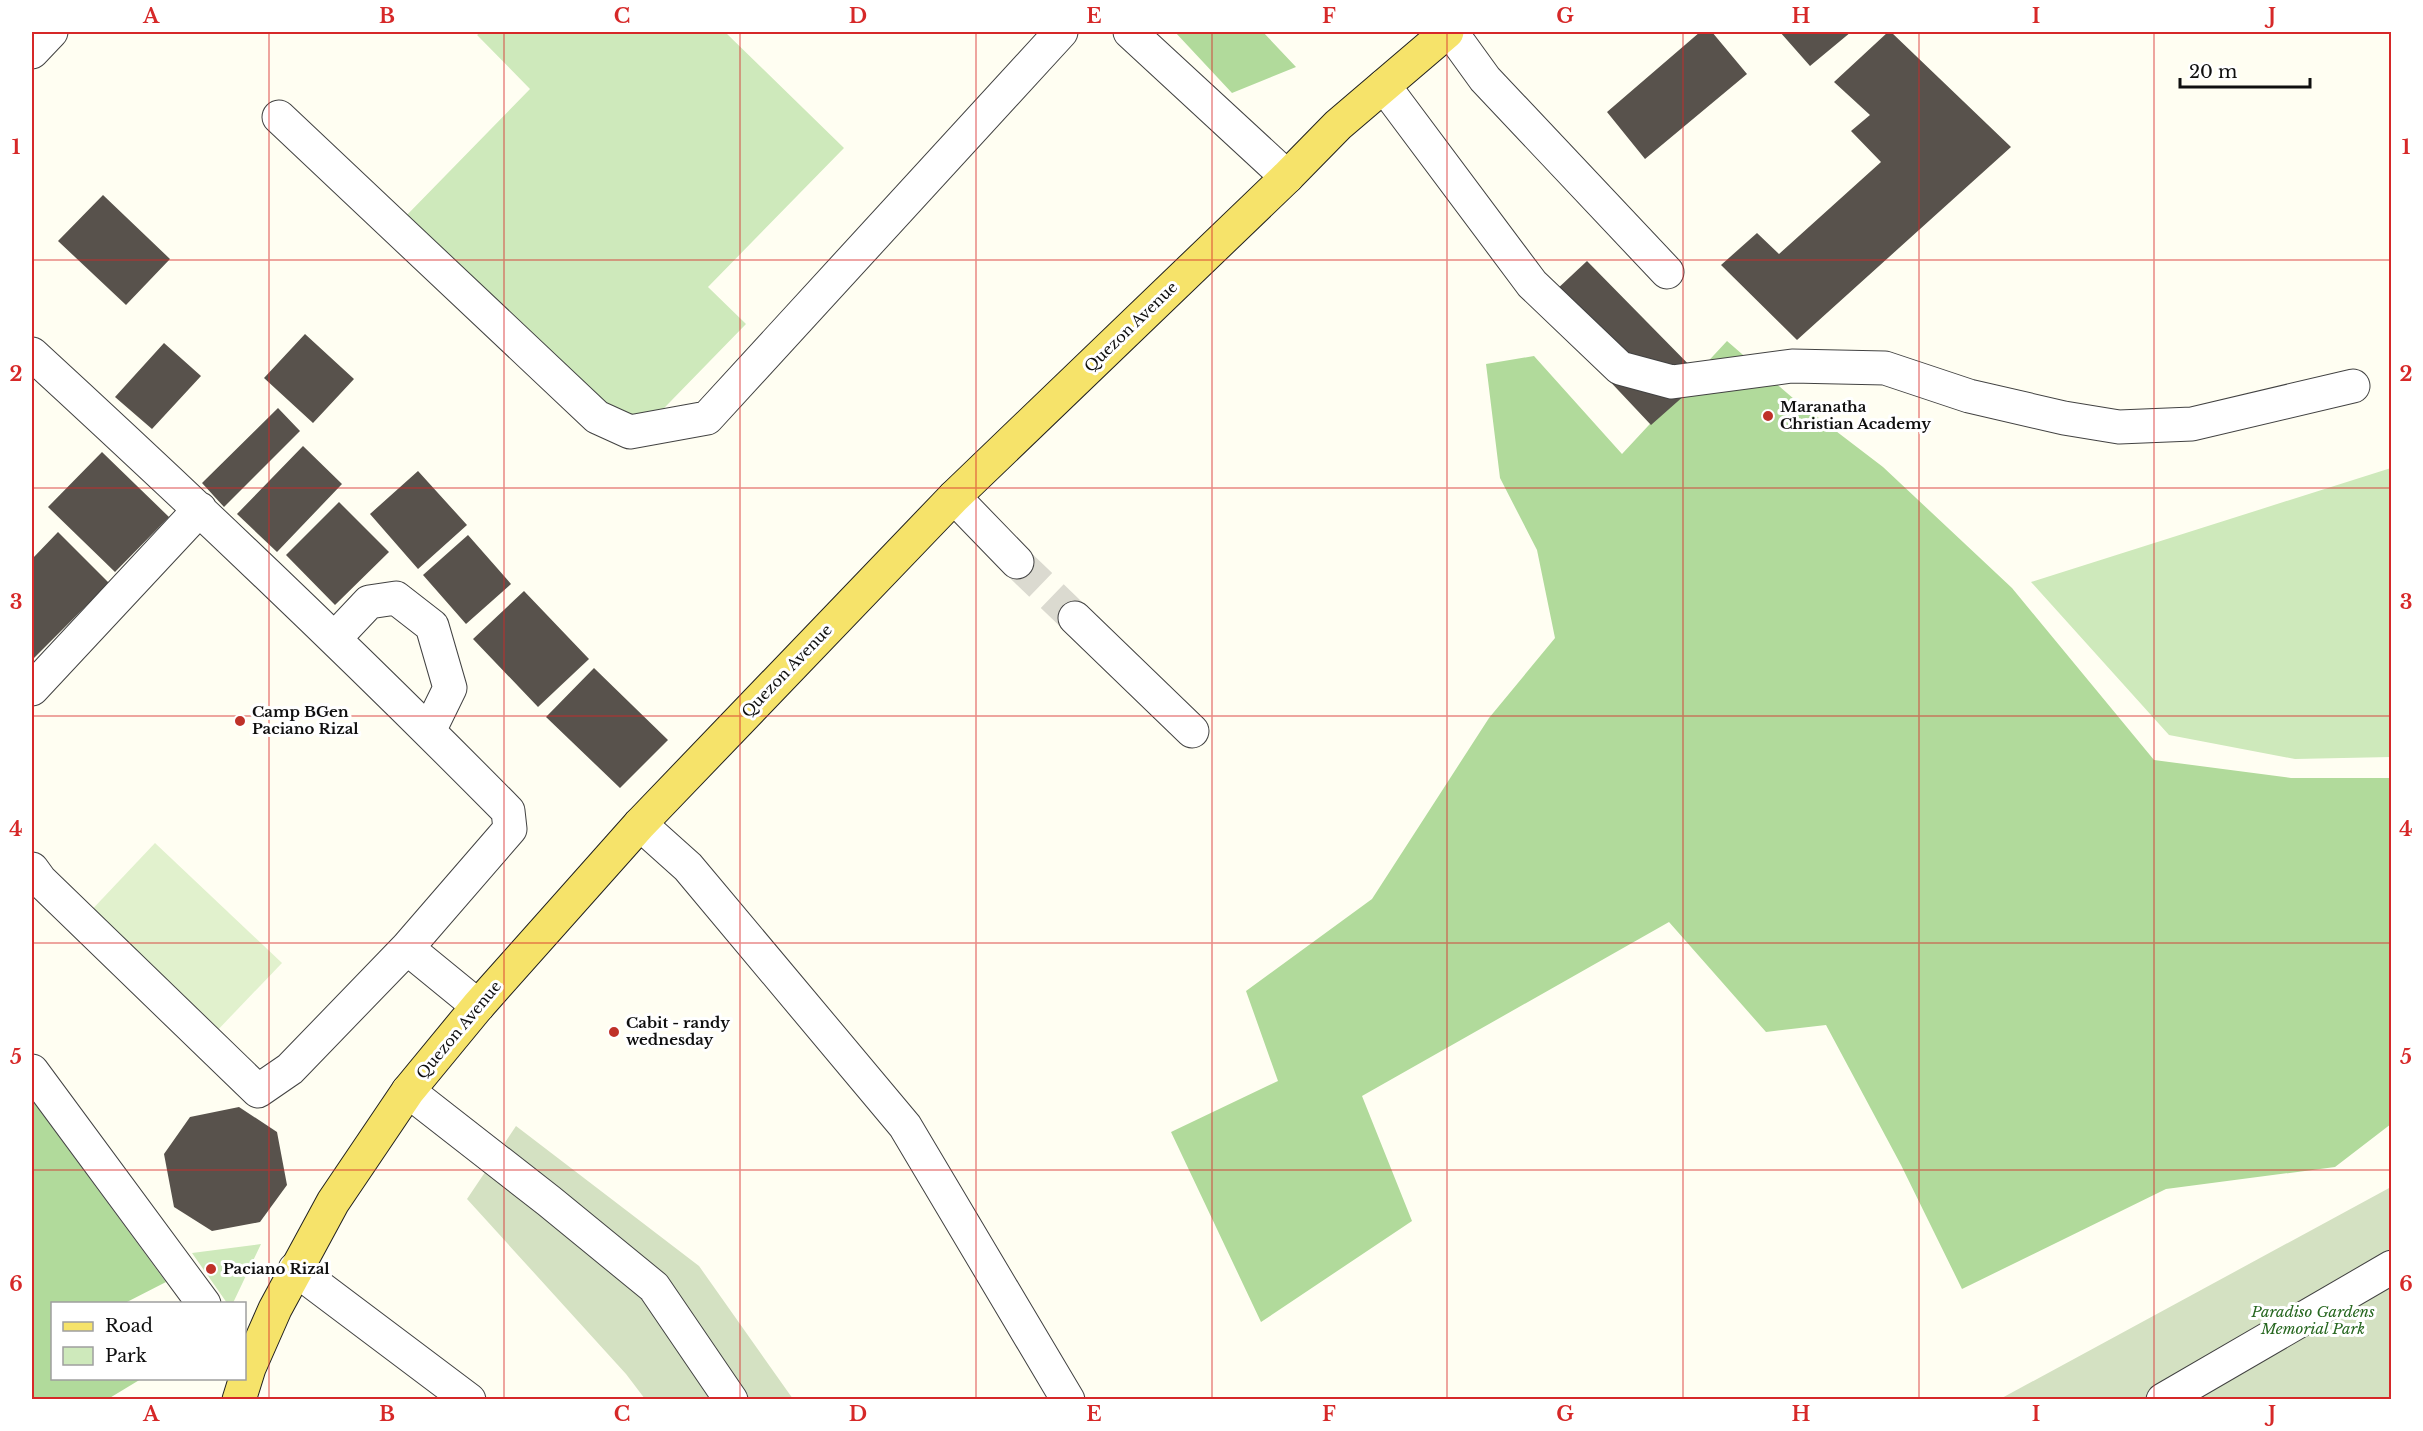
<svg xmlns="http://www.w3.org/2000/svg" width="2423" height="1431" font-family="'Libre Baskerville',serif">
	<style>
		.green { fill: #cee9bb }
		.forest { fill: #b1da9b }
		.cemetery { fill: #d4e1c2 }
		.pitch { fill: #e1f1cd }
		.building { fill: #58524c }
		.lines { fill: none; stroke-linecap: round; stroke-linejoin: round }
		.minor-tunnel { stroke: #dbdad0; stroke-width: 33; stroke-dasharray: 33 16; stroke-linecap: butt }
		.minor-casing { stroke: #424242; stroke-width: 35 }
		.major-casing { stroke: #202020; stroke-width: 35 }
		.minor { stroke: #fff; stroke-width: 33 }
		.major { stroke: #f6e36a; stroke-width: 33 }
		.grid { fill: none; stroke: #d62828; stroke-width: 1.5; stroke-opacity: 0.55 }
		.poi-dot { fill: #bf3128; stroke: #fff; stroke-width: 2 }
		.labels { text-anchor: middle; stroke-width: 6; stroke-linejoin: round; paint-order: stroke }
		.street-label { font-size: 15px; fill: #0f0f0f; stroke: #fff }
		.poi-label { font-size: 15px; font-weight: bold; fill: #0f0f0f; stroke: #fff; text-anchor: start }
		.park-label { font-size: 15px; font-style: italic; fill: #276720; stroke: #fff }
		.neatline { fill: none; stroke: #d62828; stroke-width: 2 }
		.grid-label { font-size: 20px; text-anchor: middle; font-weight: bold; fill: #d62828 }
	</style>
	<rect width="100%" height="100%" fill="#fffef2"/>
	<path class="green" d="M481,32H725L844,148L708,287L746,324L632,441L403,219L530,89L477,35Z
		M2391,468V757L2295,759L2169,735L2031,582Z
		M261,1244L233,1303H227L192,1253Z"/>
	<path class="forest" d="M1175,32H1263L1296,67L1232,93Z
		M1727,341L1794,399L1883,467L2012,588L2154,760L2291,778H2391V1124L2335,1167L2166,1189L1962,1289L1901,1165L1826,1025L1766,1032L1669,922L1362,1096L1412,1221L1261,1322L1171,1132L1278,1081L1246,991L1372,899L1489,718L1555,638L1537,550L1500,478L1486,364L1534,356L1622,454Z
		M32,1100L166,1282L125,1303L52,1304V1378L141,1379L108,1399H32Z"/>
	<path class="cemetery" d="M516,1126L699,1266L793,1399H645L626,1374L467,1199Z
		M2391,1187V1399H2000Z"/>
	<path class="pitch" d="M155,843L282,963L212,1036L85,917Z"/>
	<path class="building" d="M1700,32H1712L1747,74L1645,159L1607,112Z
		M1780,32H1851L1810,66Z
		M1888,32H1891L2011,147L1797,340L1721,265L1757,233L1779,254L1881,162L1851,131L1870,115L1834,82Z
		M103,195L170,259L126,305L58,241Z
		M1587,261L1703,379L1651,425L1539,306Z
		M305,334L354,379L313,423L264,378Z
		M164,343L201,376L152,429L115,397Z
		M278,408L300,431L224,507L202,483Z
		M303,446L342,484L277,552L237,514Z
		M102,452L169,517L115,572L48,507Z
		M418,471L467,525L418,569L370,514Z
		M339,502L389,552L335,605L286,555Z
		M58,532L109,583L32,660V559Z
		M468,535L511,584L466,624L423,575Z
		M524,591L589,659L538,707L473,639Z
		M594,668L668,740L620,788L546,717Z
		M239,1107L277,1132L287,1185L260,1222L212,1231L174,1207L164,1154L190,1117Z"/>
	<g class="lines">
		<path class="minor-tunnel" d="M1017,562L1075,618"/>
		<defs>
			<path id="minor" d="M1130,32L1287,177
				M1451,32L1485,79L1667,272
				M32,52L51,32
				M1384,86L1532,284L1620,368L1672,382L1792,366L1885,368L1969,396L2064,418L2119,427L2192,424L2353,386
				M279,117L597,417L630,432L707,418L1061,32
				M32,354C194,503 353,654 508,811L510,829L407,948L290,1069L258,1091L40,880L32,869
				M954,497L1017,562
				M1075,618L1192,731
				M335,638L369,602L396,598L432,626L450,688L429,731
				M32,689L200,509
				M640,824L688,867L905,1126L1068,1400
				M407,948L478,1006
				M32,1071L204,1304
				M408,1091L549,1201L654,1287L731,1400
				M295,1269L469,1400
				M2163,1400L2392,1267"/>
			<path id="major" d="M239,1400L249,1368L275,1309L333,1202L408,1091L478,1006L640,824L954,497L1287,177L1338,125L1447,32"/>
		</defs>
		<use href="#minor" class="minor-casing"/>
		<use href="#major" class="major-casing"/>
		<use href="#minor" class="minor"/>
		<use href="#major" class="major"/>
	</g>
	<path class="grid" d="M269,32V1400M504,32V1400M740,32V1400M976,32V1400M1212,32V1400M1447,32V1400M1683,32V1400M1919,32V1400M2154,32V1400M32,260H2392M32,488H2392M32,716H2392M32,943H2392M32,1170H2392"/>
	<g class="poi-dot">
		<circle cx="1768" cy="416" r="6"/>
		<circle cx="240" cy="721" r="6"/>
		<circle cx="614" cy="1032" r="6"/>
		<circle cx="211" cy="1269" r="6"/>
	</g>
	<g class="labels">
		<g class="street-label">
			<text transform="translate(1131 327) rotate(-44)" y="5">Quezon Avenue</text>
			<text transform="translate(787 671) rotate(-46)" y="5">Quezon Avenue</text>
			<text transform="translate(459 1030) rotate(-50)" y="5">Quezon Avenue</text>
		</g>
		<g class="poi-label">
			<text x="1780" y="412">Maranatha<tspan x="1780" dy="17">Christian Academy</tspan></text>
			<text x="252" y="717">Camp BGen<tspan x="252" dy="17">Paciano Rizal</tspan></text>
			<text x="626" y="1028">Cabit - randy<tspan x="626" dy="17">wednesday</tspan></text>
			<text x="223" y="1274">Paciano Rizal</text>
		</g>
		<g class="park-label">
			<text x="2313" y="1317">Paradiso Gardens<tspan x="2313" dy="17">Memorial Park</tspan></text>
		</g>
	</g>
	<rect width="2423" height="1431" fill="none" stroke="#ffffff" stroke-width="66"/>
	<rect x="51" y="1302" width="195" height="78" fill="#ffffff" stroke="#9f9f9f" stroke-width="1.5"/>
	<rect x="63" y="1322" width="30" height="9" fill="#f6e36a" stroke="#9f9f9f" stroke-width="1.5"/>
	<text x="105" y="1332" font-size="18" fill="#0f0f0f">Road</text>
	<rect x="63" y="1347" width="30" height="18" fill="#cee9bb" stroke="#9f9f9f" stroke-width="1.5"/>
	<text x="105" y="1362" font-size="18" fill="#0f0f0f">Park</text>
	<path d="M2180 78v9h130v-9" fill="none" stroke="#0f0f0f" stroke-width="3"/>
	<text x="2189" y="78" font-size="18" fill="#0f0f0f" stroke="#ffffff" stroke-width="4.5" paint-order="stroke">20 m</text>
	<rect x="33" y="33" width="2357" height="1365" class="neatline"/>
	<g class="grid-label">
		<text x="151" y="23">A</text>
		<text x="387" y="23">B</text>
		<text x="622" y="23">C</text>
		<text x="858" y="23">D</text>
		<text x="1094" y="23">E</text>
		<text x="1329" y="23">F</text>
		<text x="1565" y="23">G</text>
		<text x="1801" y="23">H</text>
		<text x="2036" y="23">I</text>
		<text x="2272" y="23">J</text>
		<text x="16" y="154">1</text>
		<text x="2406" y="154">1</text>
		<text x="16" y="381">2</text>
		<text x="2406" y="381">2</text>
		<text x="16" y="609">3</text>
		<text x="2406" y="609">3</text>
		<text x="16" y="836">4</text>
		<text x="2406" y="836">4</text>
		<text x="16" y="1064">5</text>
		<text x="2406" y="1064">5</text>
		<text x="16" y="1291">6</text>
		<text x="2406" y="1291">6</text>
		<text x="151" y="1421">A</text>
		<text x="387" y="1421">B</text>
		<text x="622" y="1421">C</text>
		<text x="858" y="1421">D</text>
		<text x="1094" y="1421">E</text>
		<text x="1329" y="1421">F</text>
		<text x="1565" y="1421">G</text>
		<text x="1801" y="1421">H</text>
		<text x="2036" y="1421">I</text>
		<text x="2272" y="1421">J</text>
	</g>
</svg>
